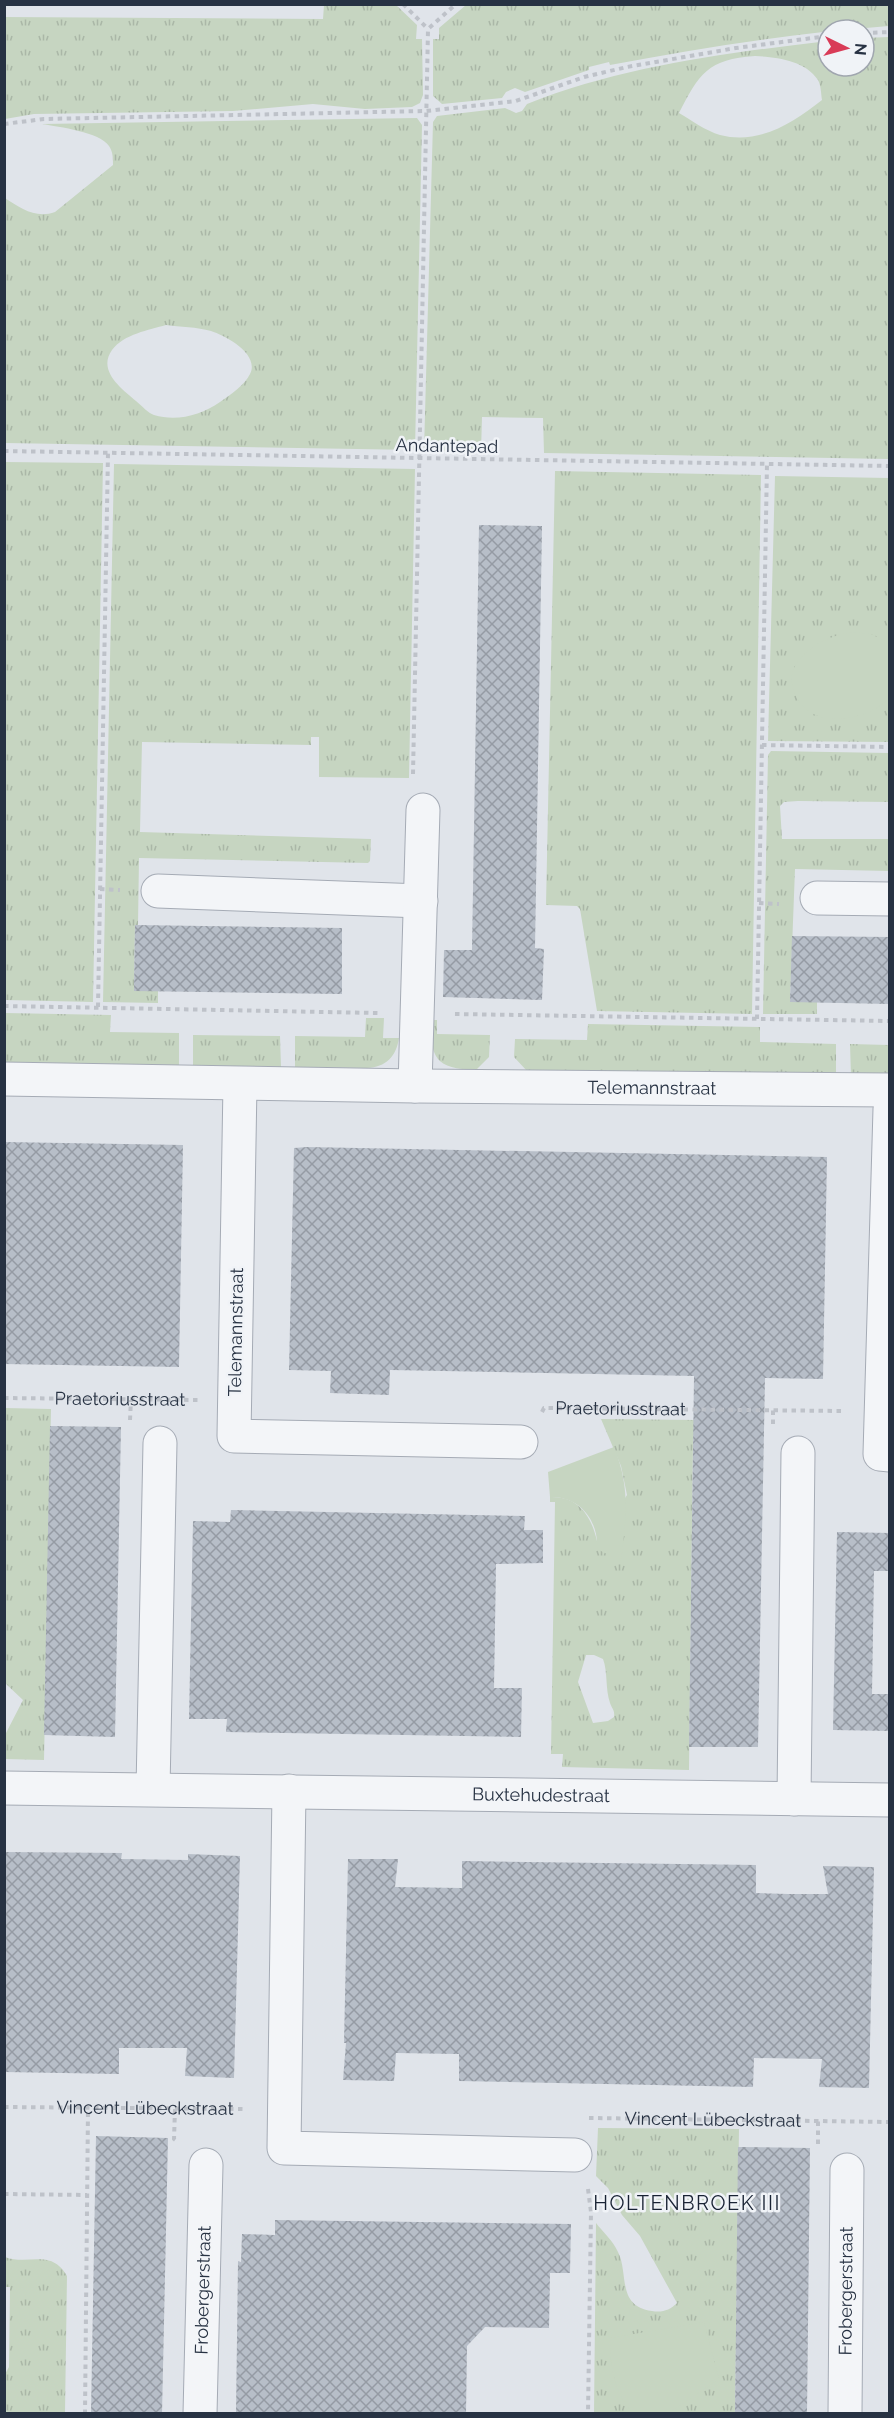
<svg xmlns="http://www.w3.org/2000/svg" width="894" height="2418" font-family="Raleway,sans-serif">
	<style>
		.grass { fill: url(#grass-tufts); fill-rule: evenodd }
		.green { fill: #c6d5c1 }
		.building { fill: url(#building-cross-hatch) }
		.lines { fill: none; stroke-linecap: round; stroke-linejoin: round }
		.minor-casing { stroke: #a5abb5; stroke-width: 35 }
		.path { stroke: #bec2c9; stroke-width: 4; stroke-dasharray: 4.5 4.5; stroke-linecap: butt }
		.minor { stroke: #f3f5f8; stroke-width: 33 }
		.labels { text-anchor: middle; stroke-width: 5; stroke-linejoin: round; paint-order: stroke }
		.street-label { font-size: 18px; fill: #273243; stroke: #f0f3f7 }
		.neighbourhood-label { font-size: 20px; letter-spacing: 1.5px; fill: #192334; stroke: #f0f3f7 }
	</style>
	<defs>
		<pattern id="grass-tufts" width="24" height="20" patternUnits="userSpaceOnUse" patternTransform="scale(1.5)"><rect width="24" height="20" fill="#c6d5c1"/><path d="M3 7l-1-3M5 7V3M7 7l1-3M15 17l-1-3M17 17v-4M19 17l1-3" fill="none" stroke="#aab7a7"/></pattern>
		<pattern id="building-cross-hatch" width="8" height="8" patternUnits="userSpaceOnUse" patternTransform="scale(1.5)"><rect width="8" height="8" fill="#b7bec8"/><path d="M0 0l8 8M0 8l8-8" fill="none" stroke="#959ba4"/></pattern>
	</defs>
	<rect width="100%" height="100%" fill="#e0e4ea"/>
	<path class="grass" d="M324,5H396L417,25L416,39H422L423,95L420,103L412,107L365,109L313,104L233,111L34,114L5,119V17L323,19Z
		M466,5H889V26C796,33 704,47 610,65L609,62L589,67V70L525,92L515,88L506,92L502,98L442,104L433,96V39H439V28Z
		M889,37V459L544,453L543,418L482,417L481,452L424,451L433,122L437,116L505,108L516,113L522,111L527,104C623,66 726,53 828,41V66H864V38ZM755,56C776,57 805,60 818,80C821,85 821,94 822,100C793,123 759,145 720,135C706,131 691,120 679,113C699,74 708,59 755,56Z
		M417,118L422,125L415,450L5,443V198C20,208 36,219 55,212L113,165C113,158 113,152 109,146C100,132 59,127 42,124ZM166,325C180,327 197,327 211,331C226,336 260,354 250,374C245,385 230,395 220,402C201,415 177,422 154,415C148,413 142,406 136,401C122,389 97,371 112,350C124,334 149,330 166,325Z
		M5,462L103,463L93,1002L5,1000Z
		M114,464L415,469L409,778L319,777V737H311V745L142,742L140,832L371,839L370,861L368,863L139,858L138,925H135L134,990L158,991V1003L103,1002Z
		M555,471L761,475L752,1014L597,1011L580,909L577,906L546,905Z
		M775,476L889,478V742L768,741Z
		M771,751L889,753V802L798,801L784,802L780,806L782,839H889V871L795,869L790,1001L817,1002V1014H763L768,755Z
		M5,1013L111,1015L110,1032L179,1033V1065L5,1062Z
		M366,1018H384L383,1038H399C396,1057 386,1067 367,1068L295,1067V1036L365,1037Z
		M430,1020H437V1034L490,1035L489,1057L476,1070C435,1069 431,1058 430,1020Z
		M588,1024L760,1027V1042L836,1044V1076L527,1071L514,1057L515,1039L587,1040Z
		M193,1035L280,1036L281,1067L193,1065Z
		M850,1044L889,1045V1077L851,1076Z
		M5,1408L51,1409L44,1760L5,1759V1735L23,1700L5,1683Z
		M601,1419L697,1420L693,1439L689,1770L562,1767L563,1754H551L555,1502H550V1497C578,1496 591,1515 597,1541L627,1495L621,1466ZM586,1655H594L603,1659C608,1672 605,1689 610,1703C612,1709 615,1710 614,1717L608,1721L593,1723L578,1682Z
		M598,2128L739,2129L735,2413L594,2414L596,2223C603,2232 613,2241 618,2252C629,2273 616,2306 652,2311C662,2313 670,2310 677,2303L640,2236L622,2215L608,2188L596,2176Z
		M5,2257C28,2266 51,2248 67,2276L65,2413H5V2374L9,2367L10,2287H5Z"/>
	<path class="green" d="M853,632L871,634L889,643V699C869,718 822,730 801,704C771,665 820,636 853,632Z
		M614,1447C631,1489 626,1519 621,1561L597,1549C599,1520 579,1496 550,1497L548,1472Z
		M704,2322L719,2379L669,2413H632C614,2391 610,2366 610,2338Z"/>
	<path class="building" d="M479,525L542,526L535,948L544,949L542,1000L443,997L444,950H472Z
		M135,925L342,928V994L134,991Z
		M792,936L890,937V1004L790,1002Z
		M4,1142L183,1145L179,1367L4,1364Z
		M307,1147L827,1157L823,1379L765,1378L758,1747H689L694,1376L390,1370L389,1395L330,1393L331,1371L289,1370L294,1148Z
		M50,1426L121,1427L115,1737L44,1735Z
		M231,1510L525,1516L524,1530H543V1563L496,1564L494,1688H522L521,1737L226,1732L227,1719H189L193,1521L230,1522Z
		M837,1532L890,1533V1571H874L872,1694H890V1731L833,1730Z
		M4,1852L122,1853L121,1859L188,1860V1854L240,1856L234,2078L185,2076L187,2048H119V2074L4,2072Z
		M348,1859H398L395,1887L462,1888V1861L756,1865V1893L788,1894H828L823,1866L874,1867L869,2088L819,2087L822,2059L754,2058L753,2087L459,2081V2054L396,2053L394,2081L343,2080L346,2043H344Z
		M96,2136L168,2138L162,2414H91Z
		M738,2147L810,2148L807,2414H735Z
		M275,2220L571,2224L570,2273H550L549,2328L485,2327L467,2346L466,2414H236L238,2261L241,2262L242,2234L275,2235Z"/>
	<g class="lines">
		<defs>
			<g id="minor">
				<path d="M158,891L421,901"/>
				<path d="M817,898L890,899"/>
				<path id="s5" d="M4,1079L415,1086L890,1090"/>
				<path d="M240,1084L234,1436L521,1442"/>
				<path d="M415,1086L423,810"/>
				<path d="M890,1109L880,1454L890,1455"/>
				<path id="s6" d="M4,1788L890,1800"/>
				<path d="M153,1789L160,1443"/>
				<path d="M289,1791L284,2148L575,2155"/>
				<path d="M794,1799L798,1453"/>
				<path id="s7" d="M200,2414L206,2165"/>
				<path id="s8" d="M845,2414L847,2170"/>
			</g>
		</defs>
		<use href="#minor" class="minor-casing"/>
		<g class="path">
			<path d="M403,4L428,29"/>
			<path d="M864,33L890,32"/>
			<path d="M4,124L44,119L426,111L516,101L584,77L627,67L736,48L828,36"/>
			<path d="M4,451L890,466"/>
			<path d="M762,745L890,747"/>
			<path d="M413,774L428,29L456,4"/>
			<path d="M100,889L120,890"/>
			<path d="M759,903L779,904"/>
			<path d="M4,1006L379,1013"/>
			<path d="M98,1007L108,453"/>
			<path d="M455,1014L890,1021"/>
			<path d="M757,1019L767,464"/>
			<path id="s1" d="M4,1398L198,1400"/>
			<path id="s2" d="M542,1412L544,1408L844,1411"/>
			<path d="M130,1420L131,1400"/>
			<path d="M773,1424V1410"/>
			<path id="s3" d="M4,2107L247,2109"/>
			<path d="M175,2109L174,2139L178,2142"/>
			<path id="s4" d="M589,2118L890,2122"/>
			<path d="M818,2144V2121"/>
			<path d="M588,2189L591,2212L588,2414"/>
			<path d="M4,2194L87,2195"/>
			<path d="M85,2414L88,2108"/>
		</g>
		<use href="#minor" class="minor"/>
	</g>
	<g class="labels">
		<g class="street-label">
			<text transform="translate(447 446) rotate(1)" y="6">Andantepad</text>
			<text dy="6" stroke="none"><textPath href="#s5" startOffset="648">Telemannstraat</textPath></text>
			<text transform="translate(236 1332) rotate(-89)" y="6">Telemannstraat</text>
			<text dy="6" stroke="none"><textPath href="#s1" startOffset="116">Praetoriusstraat</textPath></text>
			<text dy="6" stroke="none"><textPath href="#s2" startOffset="81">Praetoriusstraat</textPath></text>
			<text dy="6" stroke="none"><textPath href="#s6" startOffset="537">Buxtehudestraat</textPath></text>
			<text dy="6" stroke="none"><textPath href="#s3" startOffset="141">Vincent Lübeckstraat</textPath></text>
			<text dy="6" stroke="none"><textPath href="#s4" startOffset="124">Vincent Lübeckstraat</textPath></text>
			<text dy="6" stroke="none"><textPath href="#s7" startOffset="124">Frobergerstraat</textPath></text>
			<text dy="6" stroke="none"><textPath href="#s8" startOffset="123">Frobergerstraat</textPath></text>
		</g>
		<g class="neighbourhood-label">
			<text x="687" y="2210">HOLTENBROEK III</text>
		</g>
	</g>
	<rect width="894" height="2418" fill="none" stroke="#273243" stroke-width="12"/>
	<g transform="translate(846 48) rotate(95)"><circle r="28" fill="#f0f3f7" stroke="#a0a6af" stroke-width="1.5"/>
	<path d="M0-4.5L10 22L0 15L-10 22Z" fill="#d93b57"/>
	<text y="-9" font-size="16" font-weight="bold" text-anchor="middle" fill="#273243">N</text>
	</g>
</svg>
